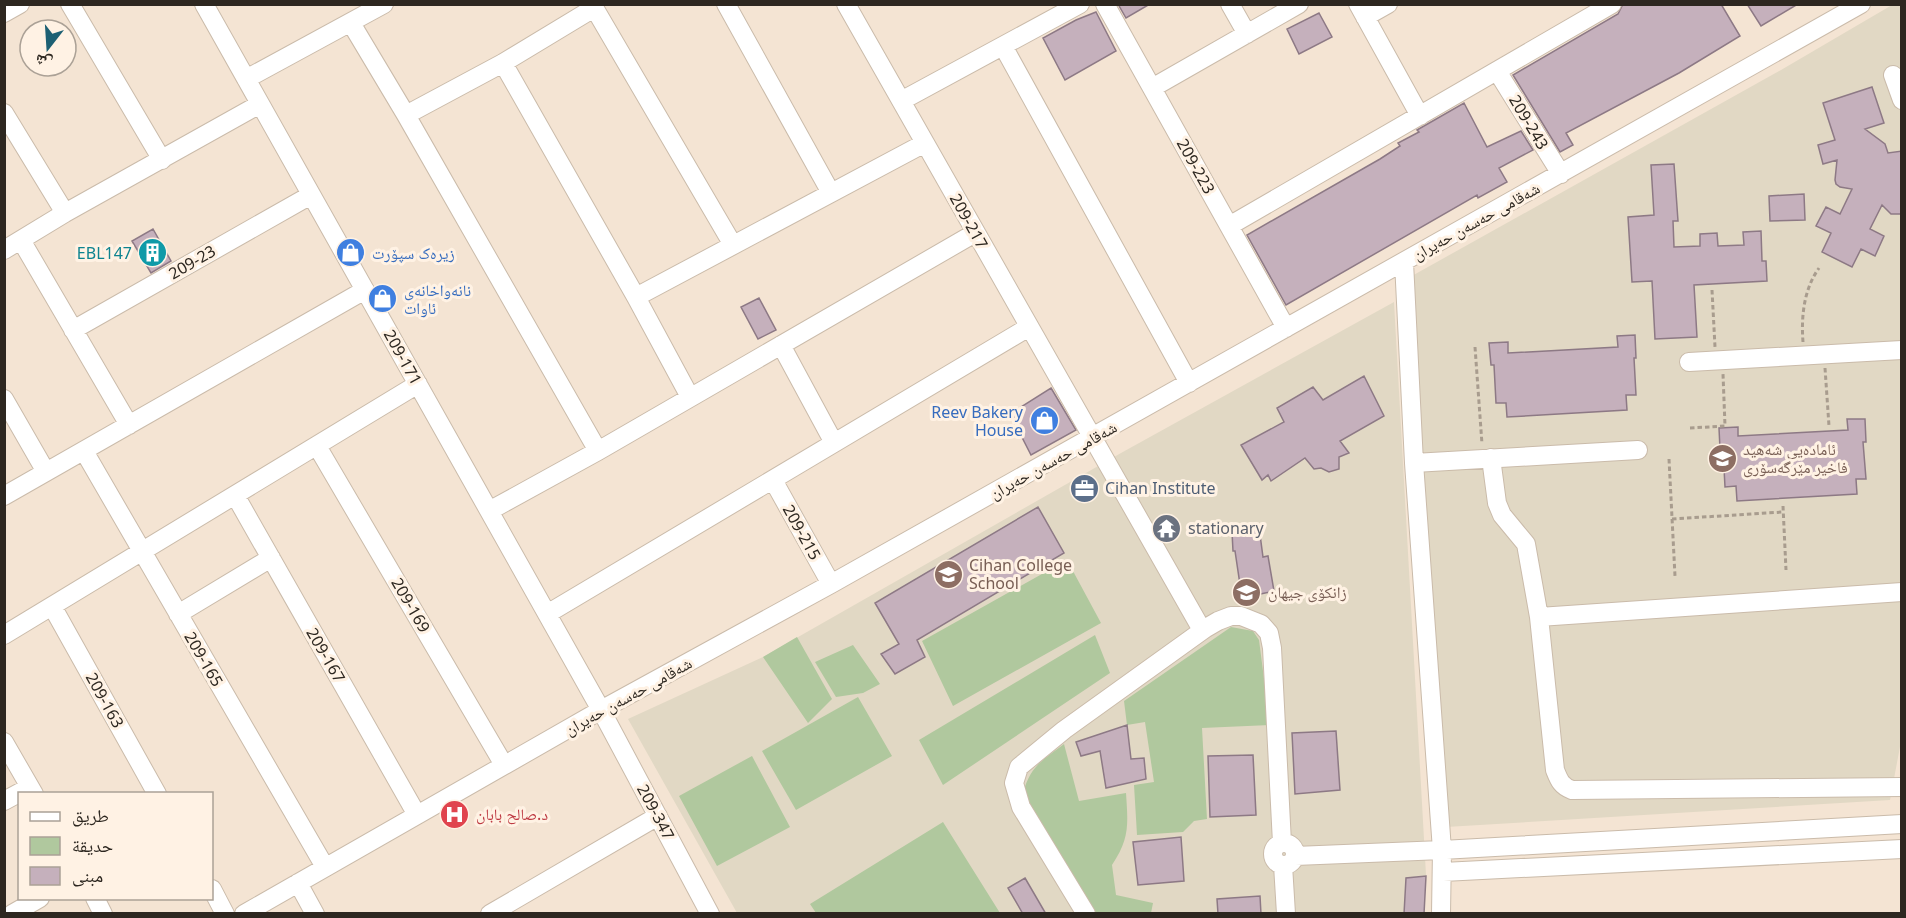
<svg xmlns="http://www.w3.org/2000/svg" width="1906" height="918" font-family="'Noto Sans','Noto Naskh Arabic',sans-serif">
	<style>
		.education { fill: #e1d8c4 }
		.green { fill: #b0c89e }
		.building { fill: #c5b0bc; stroke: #8d7985; stroke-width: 1.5 }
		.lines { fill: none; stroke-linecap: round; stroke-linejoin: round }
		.minor-casing { stroke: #cabbaa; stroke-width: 20 }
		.path { stroke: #a89c8e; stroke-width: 3; stroke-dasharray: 4.5 3; stroke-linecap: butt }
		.minor { stroke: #fff; stroke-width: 18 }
		.labels { text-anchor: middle; stroke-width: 6; stroke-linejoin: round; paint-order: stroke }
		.street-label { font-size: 16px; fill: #2d2720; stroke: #fff2e4 }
		.culture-label { font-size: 16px; fill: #0d838f; stroke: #fff2e4; text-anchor: end }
		.shop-label { font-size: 16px; fill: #366cbe; stroke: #fff2e4; text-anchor: start }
		.education-label { font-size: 16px; fill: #785e54; stroke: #fff2e4; text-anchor: start }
		.service-label { font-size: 16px; fill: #4e5e75; stroke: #fff2e4; text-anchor: start }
		.worship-label { font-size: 16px; fill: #5b616d; stroke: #fff2e4; text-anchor: start }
		.health-label { font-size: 16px; fill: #be3a42; stroke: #fff2e4; text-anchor: start }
	</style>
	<rect width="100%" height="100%" fill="#f4e4d3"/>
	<path class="education" d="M1892,5H1901L1902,736L1890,800L1446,827L1410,277L1781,70Z
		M1394,302L1426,875L1424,913H737L628,719L763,657L1121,453Z"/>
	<path class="green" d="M1067,560L1101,623L953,706L922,641Z
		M1231,627L1253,631L1259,640L1270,725L1202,728L1207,819L1194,821L1183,832L1137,835L1134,785L1154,782L1145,722L1127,725L1124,701Z
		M1095,635L1110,673L943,785L919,740Z
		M797,637L832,699L808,723L763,657Z
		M853,645L880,684L863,693L836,697L815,662Z
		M858,697L892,756L796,810L762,751Z
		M1064,744L1079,801L1126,793C1128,824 1130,838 1112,865L1116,895L1153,903L1151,913H1096L1023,793C1031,765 1042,761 1064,744Z
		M752,756L790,827L717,866L679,796Z
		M943,822L1000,913H816L810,904Z"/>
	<path class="building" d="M1118,4H1150L1126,18Z
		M1623,4H1721L1740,36L1679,73L1566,133L1573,145L1560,152L1513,75L1618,14Z
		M1747,4H1798L1761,26Z
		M1096,12L1116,51L1065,80L1043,38L1076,20Z
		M1319,13L1332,37L1299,54L1287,29Z
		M1872,87L1884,123L1865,129L1885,144L1888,153L1902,151V214H1891L1882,205L1870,229L1884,236L1875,256L1861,249L1852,267L1822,252L1831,233L1816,226L1826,207L1840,214L1852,189L1840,187L1836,184L1835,180L1837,160L1823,164L1818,145L1835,140L1823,103Z
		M1464,103L1487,147L1521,131L1533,150L1499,168L1507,182L1478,198L1477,195L1286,305L1247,235L1380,159L1400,146L1398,143L1419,132L1417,130Z
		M1674,164L1678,221H1673L1674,247L1700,246V234L1717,233L1718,246L1744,245L1743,232L1761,231L1762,261H1766L1767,281L1694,285L1697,337L1655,339L1652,281L1632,282L1628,217L1654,215L1651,165Z
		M1804,194L1805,220L1770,221L1769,196Z
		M153,229L171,261L151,273L132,241Z
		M759,298L776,330L758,339L741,307Z
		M1635,335L1636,358H1634L1636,395H1626L1627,410L1507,417L1506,403H1496L1494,365H1491L1489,343L1508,342V353L1618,347L1617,336Z
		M1364,376L1384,416L1340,441L1349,453L1339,457V469L1329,472L1321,468L1314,469L1305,458L1271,481L1268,475L1262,480L1241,445L1284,422L1277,408L1313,387L1323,400Z
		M1051,388L1076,430L1031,455L1010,414Z
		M1847,419H1865L1866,442H1863L1866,479H1856L1857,494L1737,501L1736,486L1725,487L1723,449H1720L1719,428L1738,427V436L1848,430Z
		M1038,507L1064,553L917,640L925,657L895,674L881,654L899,644L875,603Z
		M1259,527L1263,557L1268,556L1274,591L1242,598L1235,551H1233L1232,532Z
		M1127,725L1131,759L1144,758L1146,779L1106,788L1100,751L1081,756L1076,742Z
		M1336,731L1340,790L1295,794L1292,733Z
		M1253,755L1256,815L1210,817L1208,756Z
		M1181,837L1184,881L1138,885L1133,842Z
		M1426,876L1424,914H1404L1406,878Z
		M1025,878L1046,914H1023L1008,888Z
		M1260,896L1261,914H1218L1217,899Z"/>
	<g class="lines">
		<defs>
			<path id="minor" d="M70,4L162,160
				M204,4L601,710L710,914
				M592,4L733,245
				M726,4L831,193
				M846,4L1202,630
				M1105,4L1286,328
				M1230,4L1247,34
				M1358,4L1420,116
				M4,13L20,4
				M1365,17L1388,4
				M351,23L406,115L598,451
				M1003,46L1189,383
				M503,63L636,297L690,397
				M1497,71L1561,174
				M1893,75L1902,100
				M246,79L384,4
				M1152,88L1299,4
				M901,101L1080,4
				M4,113L65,213
				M406,115L503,63L594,8
				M1229,226L1612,4
				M21,240L129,425
				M4,250L65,213L260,104
				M1404,262L1414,463L1442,850L1441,914
				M636,297L925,143
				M73,330L311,195
				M781,345L834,443
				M1689,362L1902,350
				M4,399L46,472
				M317,446L504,765
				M84,451L325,867
				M1491,458L1497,503L1502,515L1526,544L1539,617L1555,770C1559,780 1561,786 1572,790L1902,787
				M1414,463L1638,450
				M773,480L831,584
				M235,495L417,815
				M4,496L365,290
				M489,511L598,451L975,233
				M52,606L157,794
				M178,614L271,558
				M547,614L1029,327
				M1539,617L1902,592
				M4,635L418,384
				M4,742L34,794
				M4,801L30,787
				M1273 854a11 11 0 1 1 22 0a11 11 0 1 1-22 0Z
				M1295,856L1442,850L1902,824
				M1283,865L1286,914
				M1443,872L1902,849
				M298,883L315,914
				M212,889L225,914
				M95,898L103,914
				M12,914L40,898
				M244,914L601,710L831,584L1861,4
				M490,914L658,816
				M1086,914L1021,807L1014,783L1019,767L1064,730L1206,628L1218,621L1231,616H1241L1261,624L1269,633L1272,648L1282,843"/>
		</defs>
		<use href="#minor" class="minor-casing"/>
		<path class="path" d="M1712,290L1715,347
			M1803,342C1801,316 1804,289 1819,268
			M1475,347L1482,444
			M1825,368L1829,426
			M1690,428L1725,426L1723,374
			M1669,459L1675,576
			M1783,506L1786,570
			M1672,519L1783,512"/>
		<use href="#minor" class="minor"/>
	</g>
	<defs>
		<symbol id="building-disc" viewBox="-11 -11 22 22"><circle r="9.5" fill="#0f9aa8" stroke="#fff2e4"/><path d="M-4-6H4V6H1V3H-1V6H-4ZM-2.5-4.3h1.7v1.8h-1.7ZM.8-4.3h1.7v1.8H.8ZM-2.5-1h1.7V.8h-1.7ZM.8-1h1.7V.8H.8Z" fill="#fff"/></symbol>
		<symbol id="shop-disc" viewBox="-11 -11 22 22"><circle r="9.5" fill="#3f7fe0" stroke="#fff2e4"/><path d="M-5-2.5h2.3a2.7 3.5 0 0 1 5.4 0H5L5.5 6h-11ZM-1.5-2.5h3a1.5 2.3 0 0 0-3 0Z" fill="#fff"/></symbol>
		<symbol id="school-disc" viewBox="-11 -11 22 22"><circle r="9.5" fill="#8d6e63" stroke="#fff2e4"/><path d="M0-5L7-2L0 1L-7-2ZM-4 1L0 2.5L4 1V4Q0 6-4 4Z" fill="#fff"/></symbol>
		<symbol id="office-disc" viewBox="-11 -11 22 22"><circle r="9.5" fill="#5c6f8a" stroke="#fff2e4"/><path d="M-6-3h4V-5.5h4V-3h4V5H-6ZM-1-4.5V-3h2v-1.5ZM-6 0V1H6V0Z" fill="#fff"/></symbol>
		<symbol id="temple-disc" viewBox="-11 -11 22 22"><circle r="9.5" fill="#6b7280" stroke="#fff2e4"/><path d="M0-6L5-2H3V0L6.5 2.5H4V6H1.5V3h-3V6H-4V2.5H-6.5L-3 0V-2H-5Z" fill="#fff"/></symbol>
		<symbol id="university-disc" viewBox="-11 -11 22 22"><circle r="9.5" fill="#8d6e63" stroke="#fff2e4"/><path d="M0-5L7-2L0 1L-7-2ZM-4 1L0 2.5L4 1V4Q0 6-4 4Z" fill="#fff"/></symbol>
		<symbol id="hospital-disc" viewBox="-11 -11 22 22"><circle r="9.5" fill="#e0444e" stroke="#fff2e4"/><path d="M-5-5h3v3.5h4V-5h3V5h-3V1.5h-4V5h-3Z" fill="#fff"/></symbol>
	</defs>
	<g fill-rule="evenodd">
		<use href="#building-disc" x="136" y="236" width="33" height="33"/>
		<use href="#shop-disc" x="334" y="236" width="33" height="33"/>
		<use href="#shop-disc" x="366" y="282" width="33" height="33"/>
		<use href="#shop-disc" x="1028" y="404" width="33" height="33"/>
		<use href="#school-disc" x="1706" y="442" width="33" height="33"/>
		<use href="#office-disc" x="1068" y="472" width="33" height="33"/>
		<use href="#temple-disc" x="1150" y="512" width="33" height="33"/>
		<use href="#school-disc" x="932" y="558" width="33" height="33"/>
		<use href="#university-disc" x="1230" y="576" width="33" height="33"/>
		<use href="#hospital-disc" x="438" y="798" width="33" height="33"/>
	</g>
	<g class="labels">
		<g class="street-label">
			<text transform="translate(1529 122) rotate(59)" y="6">209-243</text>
			<text transform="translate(1196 166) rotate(61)" y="6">209-223</text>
			<text transform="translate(969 221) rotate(61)" y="6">209-217</text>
			<text transform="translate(1476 221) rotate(-29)" y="6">شەقامی حەسەن حەیران</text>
			<text transform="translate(192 262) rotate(-30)" y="6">209-23</text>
			<text transform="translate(403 357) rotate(61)" y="6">209-171</text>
			<text transform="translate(1053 460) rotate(-29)" y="6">شەقامی حەسەن حەیران</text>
			<text transform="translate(802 532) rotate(61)" y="6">209-215</text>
			<text transform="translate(411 605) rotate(60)" y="6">209-169</text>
			<text transform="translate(326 655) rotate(60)" y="6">209-167</text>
			<text transform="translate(204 659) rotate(60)" y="6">209-165</text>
			<text transform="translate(628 696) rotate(-29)" y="6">شەقامی حەسەن حەیران</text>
			<text transform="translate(105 700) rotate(61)" y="6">209-163</text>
			<text transform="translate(656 812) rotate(62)" y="6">209-347</text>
		</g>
		<g class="culture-label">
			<text x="132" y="259">EBL147</text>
		</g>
		<g class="shop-label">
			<text x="372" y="259">زیرەک سپۆرت</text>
			<text x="404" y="296">نانەواخانەی<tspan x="404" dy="18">ئاوات</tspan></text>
			<text x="1023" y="418" text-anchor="end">Reev Bakery<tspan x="1023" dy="18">House</tspan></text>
		</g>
		<g class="education-label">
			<text x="1743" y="455">ئامادەیی شەهید<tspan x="1743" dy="18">فاخیر مێرگەسۆری</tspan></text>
			<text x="969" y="571">Cihan College<tspan x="969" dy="18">School</tspan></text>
			<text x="1268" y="598">زانکۆی جیھان</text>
		</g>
		<g class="service-label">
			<text x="1105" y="494">Cihan Institute</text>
		</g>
		<g class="worship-label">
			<text x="1188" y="534">stationary</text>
		</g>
		<g class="health-label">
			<text x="476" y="820">د.صالح بابان</text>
		</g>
	</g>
	<rect width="1906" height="918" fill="none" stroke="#2d2720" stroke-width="12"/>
	<rect x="18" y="792" width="195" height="108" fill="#fff2e4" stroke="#aba196" stroke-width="1.5"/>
	<rect x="30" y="812" width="30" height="9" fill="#ffffff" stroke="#aba196" stroke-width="1.5"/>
	<text x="72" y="822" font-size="18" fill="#2d2720">طريق</text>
	<rect x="30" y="837" width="30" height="18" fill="#b0c89e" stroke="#aba196" stroke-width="1.5"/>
	<text x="72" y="852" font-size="18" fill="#2d2720">حديقة</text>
	<rect x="30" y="867" width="30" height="18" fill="#c5b0bc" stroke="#aba196" stroke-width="1.5"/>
	<text x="72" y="882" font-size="18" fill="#2d2720">مبنى</text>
	<g transform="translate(48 48) rotate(197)"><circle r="28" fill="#fff2e4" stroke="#aba196" stroke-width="1.5"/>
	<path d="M0-4.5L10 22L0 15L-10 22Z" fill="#1d6073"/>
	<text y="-9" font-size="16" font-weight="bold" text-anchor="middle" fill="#2d2720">ش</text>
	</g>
</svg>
